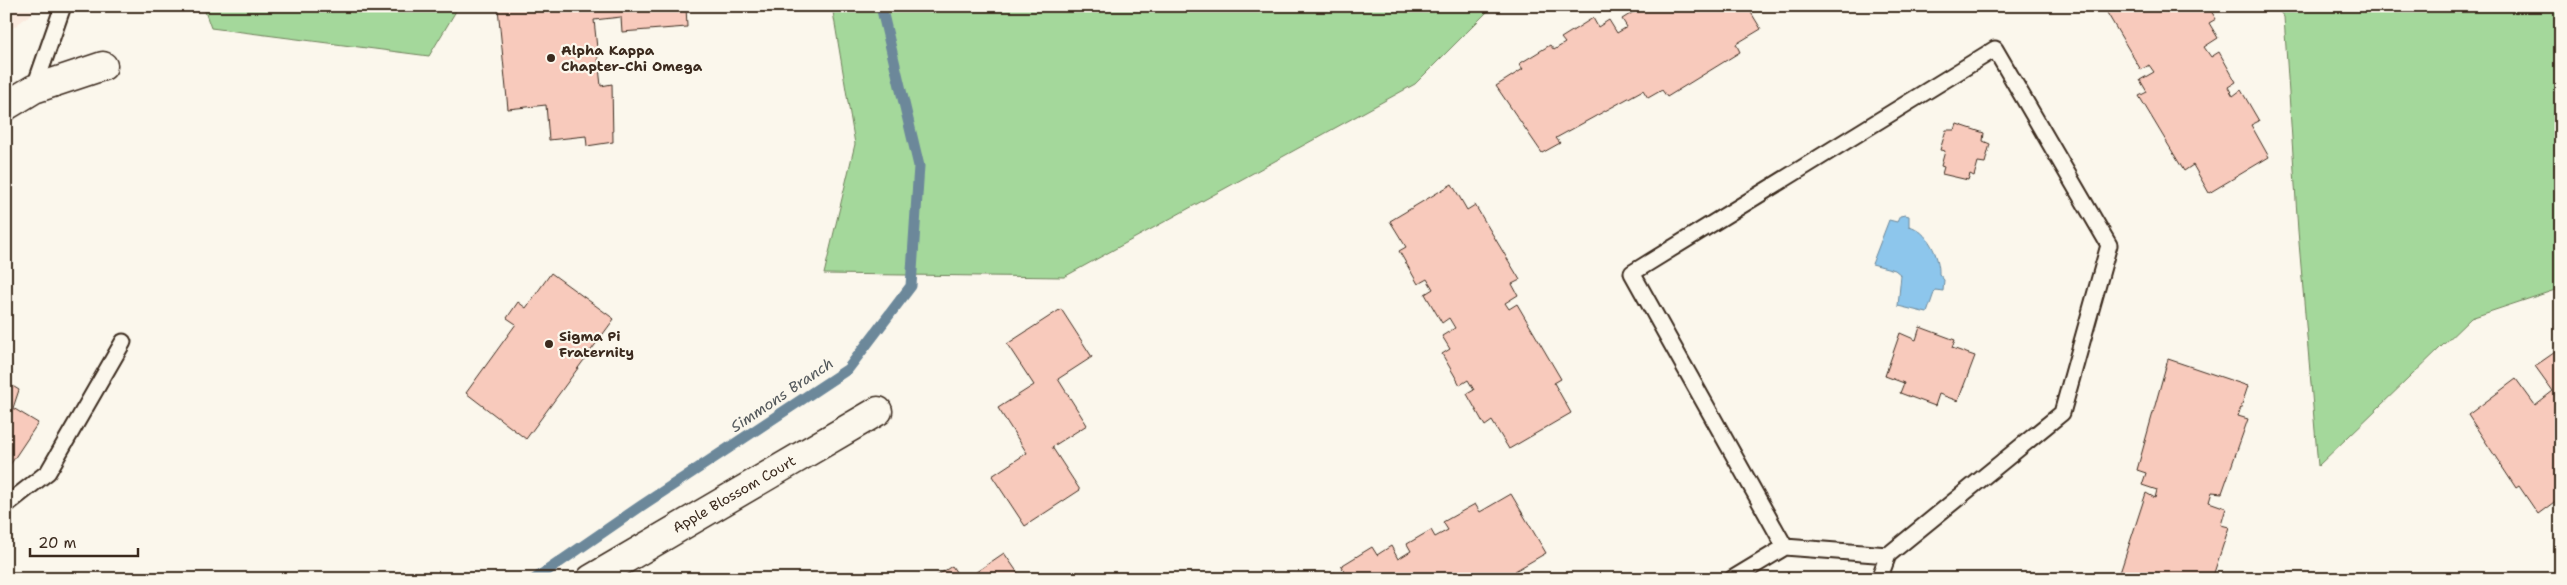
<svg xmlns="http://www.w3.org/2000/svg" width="2567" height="585" font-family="'Shantell Sans',sans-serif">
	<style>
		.built { fill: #faeade }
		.green { fill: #a4d89b; stroke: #70815c }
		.water { fill: #8dc6ec; stroke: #6c889a }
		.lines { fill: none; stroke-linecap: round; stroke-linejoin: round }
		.stream { stroke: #6c889a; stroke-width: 11 }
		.building { fill: #f8cabc; stroke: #3b2a1e }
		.service-casing { stroke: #3b2a1e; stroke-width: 19 }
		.minor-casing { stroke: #3b2a1e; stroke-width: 31 }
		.service { stroke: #fbf7ec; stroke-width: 15 }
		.minor { stroke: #fbf7ec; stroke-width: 28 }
		.poi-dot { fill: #3b2a1e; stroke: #fbf7ec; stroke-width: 2 }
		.labels { text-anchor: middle; stroke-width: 4.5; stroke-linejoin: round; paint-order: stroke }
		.poi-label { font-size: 14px; font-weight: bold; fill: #3b2a1e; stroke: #fbf7ec; text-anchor: start }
		.street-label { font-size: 14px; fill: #3b2a1e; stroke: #fbf7ec }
		.water-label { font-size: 15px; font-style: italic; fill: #54595c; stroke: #fbf7ec }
	</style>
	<rect width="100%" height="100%" fill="#fbf7ec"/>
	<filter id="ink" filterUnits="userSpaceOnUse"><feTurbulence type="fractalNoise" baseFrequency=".02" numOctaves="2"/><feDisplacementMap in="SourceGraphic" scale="10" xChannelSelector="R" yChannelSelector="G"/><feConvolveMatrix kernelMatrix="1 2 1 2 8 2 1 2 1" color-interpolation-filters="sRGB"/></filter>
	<g filter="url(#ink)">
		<path class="built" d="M6,6H42L6,33Z"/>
		<path class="green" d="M203,6H459L429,56L211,28Z
			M832,6H1493L1415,84L1064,277L824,274L855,144Z
			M2275,6H2561V288L2471,318L2318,466L2298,231L2284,17Z"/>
		<path class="water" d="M1905,215L1909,216V226C1927,230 1940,257 1939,274L1944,280L1943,291L1935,290L1927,313L1898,306L1901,275L1895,270L1872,264L1889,220L1897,222L1900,216Z"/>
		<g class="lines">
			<path class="stream" d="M535,579L641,506L848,369L911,286L919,166L881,6"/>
		</g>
		<path class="building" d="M531,6H686L687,27L622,32L621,17L594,20L601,86L612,84L613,142L587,146L586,136L549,140L546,105L508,109L498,8Z
			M1643,6H1747L1761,29L1736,44L1740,52L1667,97L1662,90L1648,98L1643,90L1556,138L1560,143L1542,153L1496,86L1523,69L1519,64L1550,45L1554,50L1565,43L1561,38L1593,18L1598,27L1609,20L1617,33L1627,27L1622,19Z
			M2103,6H2208L2216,19L2209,23L2218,38L2204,47L2211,57L2219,52L2236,82L2228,87L2233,96L2241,90L2259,121L2251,125L2269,157L2209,193L2193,165L2184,171L2139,96L2147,92L2140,80L2154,72L2149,65L2141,70Z
			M1957,124L1984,133L1983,141L1990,144L1985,163L1978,162L1974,176L1970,174L1968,180L1942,174L1944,167L1941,166L1945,151L1940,150L1946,130H1955Z
			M1452,184L1467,210L1475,205L1520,280L1512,284L1518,295L1505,303L1509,309L1517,304L1561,379L1554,383L1571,413L1509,449L1492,421L1485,426L1467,394L1474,390L1468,380L1460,385L1442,354L1450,349L1442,336L1455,328L1449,318L1442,323L1425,294L1433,289L1427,279L1418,284L1399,251L1406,247L1390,221Z
			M551,273L614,319L526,439L466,393L516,324L507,318L518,302L526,308Z
			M1061,309L1092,357L1058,379L1087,425L1052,447L1080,490L1025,526L992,476L1027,453L998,408L1034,385L1007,344Z
			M1920,327L1955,340L1952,348L1975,356L1958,401L1939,394L1935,406L1900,393L1904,383L1885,376L1900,333L1916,340Z
			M2561,348V497L2538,514L2519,486L2516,488L2468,415L2516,379L2535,405L2553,391L2535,366Z
			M2168,359L2248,386L2238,416L2248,419L2222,493L2212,492L2209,502L2226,508L2221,525L2229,527L2212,579H2118L2146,493L2155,498L2157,490L2142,485L2146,473L2137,470Z
			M6,382L19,390L13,408L38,423L6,471Z
			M1511,494L1546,553L1515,571L1520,579H1323L1335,572L1338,577L1345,573L1341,566L1372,547L1377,555L1391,546L1398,559L1411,551L1407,544L1431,530L1435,537L1448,530L1443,522L1475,504L1480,512Z
			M1004,553L1022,579H966Z
			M952,566L961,579H932Z"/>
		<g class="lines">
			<defs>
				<path id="service" d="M34,89L63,6
					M6,505L48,472L123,342
					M1732,579L1785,547
					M1879,579L1888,555L2062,413L2109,245L1995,49L1632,273L1785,547L1888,555"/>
				<path id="minor" d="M6,106L34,89L103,66
					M591,579L878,411"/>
			</defs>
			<use href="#service" class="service-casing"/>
			<use href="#minor" class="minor-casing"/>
			<use href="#service" class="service"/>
			<use href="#minor" class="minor"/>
		</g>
	</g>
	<g class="poi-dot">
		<circle cx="551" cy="58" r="5"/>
		<circle cx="549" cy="344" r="5"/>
	</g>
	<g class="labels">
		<g class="poi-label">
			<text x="561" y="55">Alpha Kappa<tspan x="561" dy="16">Chapter-Chi Omega</tspan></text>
			<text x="559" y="341">Sigma Pi<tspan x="559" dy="16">Fraternity</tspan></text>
		</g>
		<g class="street-label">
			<text transform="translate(734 494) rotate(-30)" y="5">Apple Blossom Court</text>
		</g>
		<g class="water-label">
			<text transform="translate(782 395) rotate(-34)" y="5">Simmons Branch</text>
		</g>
	</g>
	<rect width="2567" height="585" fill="none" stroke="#fbf7ec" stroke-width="25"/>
	<rect x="12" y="12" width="2542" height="560" fill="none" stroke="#3b2a1e" stroke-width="2" filter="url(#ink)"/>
	<path d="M30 548v8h108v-8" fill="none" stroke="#3b2a1e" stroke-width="2.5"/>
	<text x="38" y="548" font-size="15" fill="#3b2a1e" stroke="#fbf7ec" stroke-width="4" paint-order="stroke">20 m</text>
</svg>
